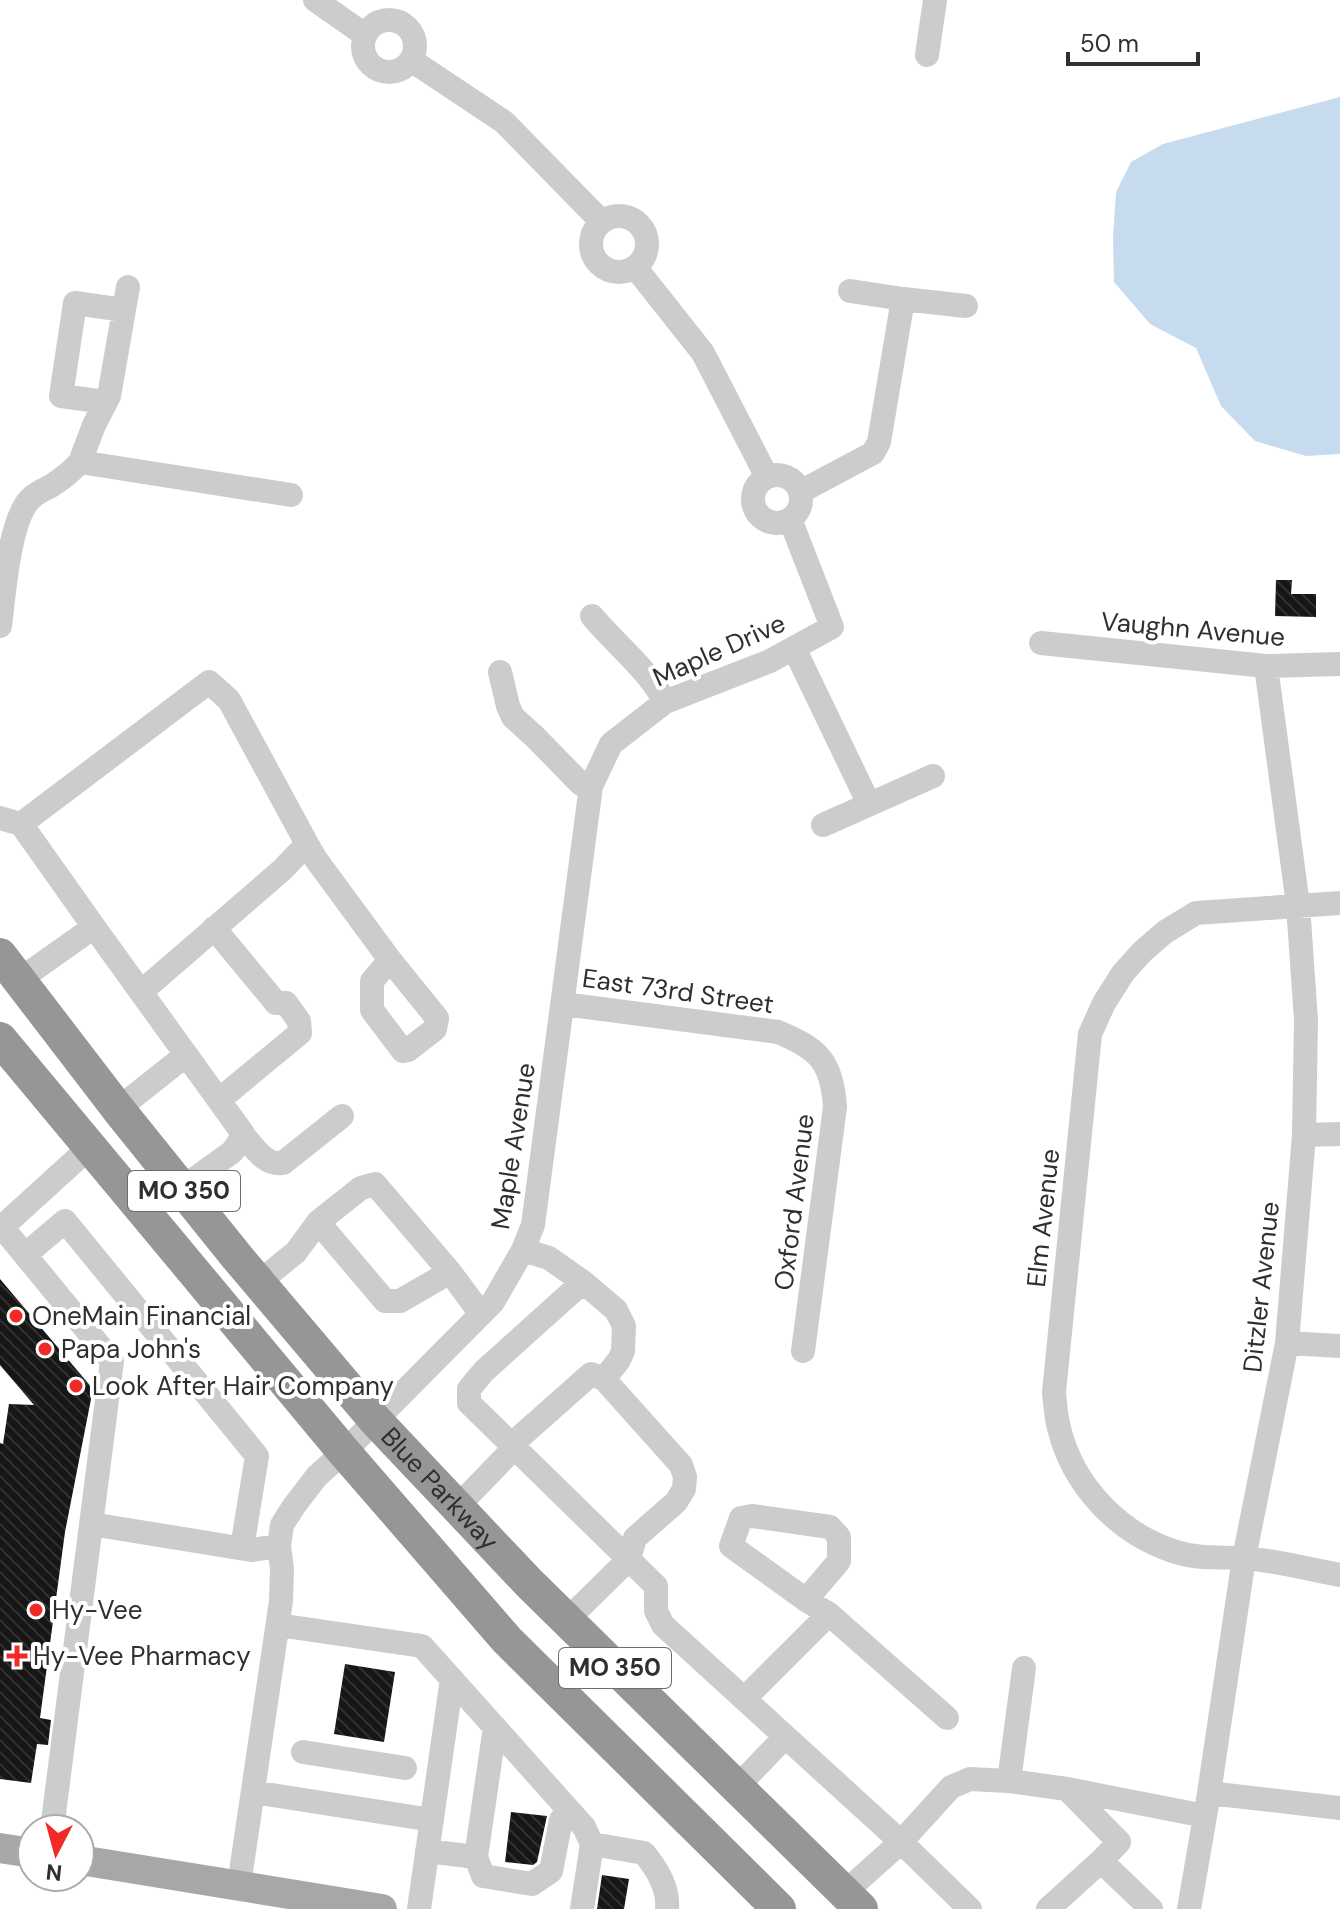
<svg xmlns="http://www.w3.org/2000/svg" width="1340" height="1909" font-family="'DM Sans',sans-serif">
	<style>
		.water { fill: #c7dbee }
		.building { fill: url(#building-back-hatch) }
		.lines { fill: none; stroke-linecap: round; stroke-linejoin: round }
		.minor { stroke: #ccc; stroke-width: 24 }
		.major { stroke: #a7a7a7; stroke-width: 30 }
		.highway { stroke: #969696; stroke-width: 34 }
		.poi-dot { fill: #f02b27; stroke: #fff; stroke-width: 3 }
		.labels { text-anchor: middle; stroke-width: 8; stroke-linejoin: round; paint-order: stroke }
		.shield { fill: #fff; stroke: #6d6d6d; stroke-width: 2 }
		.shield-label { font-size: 24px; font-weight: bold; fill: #2f2f2f }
		.street-label { font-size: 26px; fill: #2f2f2f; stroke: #fff }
		.poi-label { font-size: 26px; fill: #2f2f2f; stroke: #fff; text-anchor: start }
	</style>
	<defs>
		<pattern id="building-back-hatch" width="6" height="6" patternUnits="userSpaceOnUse" patternTransform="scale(2)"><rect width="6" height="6" fill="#161616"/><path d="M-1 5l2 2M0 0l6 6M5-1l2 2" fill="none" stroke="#303030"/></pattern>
	</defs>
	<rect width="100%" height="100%" fill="#fff"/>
	<path class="water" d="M1340,97V454L1306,456L1255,441L1221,406L1196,348L1150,324L1114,282L1113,237L1116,192L1131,162L1163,144Z"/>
	<path class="building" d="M1276,580H1292L1291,594H1316V617L1275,616Z
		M0,1279L93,1389L65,1532L40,1718L51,1720L48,1745L37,1744L31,1783L0,1779V1443L3,1444L9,1404L34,1405L0,1365Z
		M345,1664L395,1672L384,1742L334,1734Z
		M511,1812L547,1816L537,1862L533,1865L505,1862Z
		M602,1875L629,1879L624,1909H597Z"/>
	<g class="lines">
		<path class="minor" d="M315,0L365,35
			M363 46a26 26 0 1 1 52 0a26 26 0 1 1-52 0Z
			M927,55L935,0
			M411,60L504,122L602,222
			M591 244a28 28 0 1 1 56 0a28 28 0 1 1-56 0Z
			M635,267L703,353L767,477
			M850,291L903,299
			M106,402L61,396L75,303L124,310
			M80,462L94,425L109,396L128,287
			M753 499a24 24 0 1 1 48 0a24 24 0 1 1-48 0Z
			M800,492L873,453L879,442L903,299L966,306
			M592,616C617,646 647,668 665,702
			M0,626C4,595 9,521 30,499C36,493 43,490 51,486C62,479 71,472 80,462L291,495
			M1041,643L1266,666L1340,664
			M794,648L869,804
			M500,672L508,706L513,717L535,737L581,784L591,786
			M0,818L21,824L94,927
			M21,824L209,682L229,700L307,844L282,870L141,992
			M823,825L933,776
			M307,844L315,858L390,960L372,981V1010L403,1051L408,1050L435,1029L437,1018L390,960
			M1340,903L1196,913L1165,932L1143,951L1123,973L1104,1003L1090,1034L1054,1392C1055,1404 1056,1417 1059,1428C1073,1486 1119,1534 1176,1552C1198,1559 1220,1557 1243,1558C1275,1560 1308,1569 1340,1575
			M214,928L276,1003H286L299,1021L300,1033L219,1100
			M19,980L94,927L244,1135L232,1152L182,1188
			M563,1004L778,1032C819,1049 832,1062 835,1107L803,1351
			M118,1109L186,1055
			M1304,1135L1340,1134
			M244,1136C255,1148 265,1166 283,1163L342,1116
			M318,1222L361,1188L375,1184L450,1272
			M523,1250L549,1258L583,1282L484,1371L469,1389V1403L656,1586V1611L663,1625L901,1842L951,1787L970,1779L1009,1781L1067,1789
			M25,1255L65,1221L257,1456L242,1548
			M258,1283L296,1252L318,1222L385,1301H400L450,1272L481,1314
			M1287,1343L1340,1346
			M511,1445L591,1374L604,1379
			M457,1507L514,1448
			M91,1524L251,1550L279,1546
			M806,1600L839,1561V1537L830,1527L752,1516L741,1518L731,1546L806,1600L829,1614
			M567,1620L629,1559L635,1538L676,1502L684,1489L685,1477L681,1465L604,1379L619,1360L623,1351L624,1326L616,1310L583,1282
			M278,1625L422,1646L584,1827L592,1844L582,1909
			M744,1699L829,1614L947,1718
			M303,1752L405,1768
			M1009,1781L1024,1668
			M737,1787L785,1737
			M253,1792L432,1820
			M1209,1793L1340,1808
			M52,1829L112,1361L2,1227L90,1147
			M592,1844L644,1853C657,1869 669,1888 667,1909
			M427,1851L476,1857L495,1727
			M476,1857L483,1876L532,1884L551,1871L561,1820L569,1810
			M239,1885L281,1601L282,1569L279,1546L282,1525L294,1506L317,1476L344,1452L493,1302L523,1250L533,1225L591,786L611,744L665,702L770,661L832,627L790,519
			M845,1892L901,1842L970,1909
			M419,1909L452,1679
			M1048,1909L1101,1861
			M1151,1909L1101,1861L1119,1842L1067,1789L1205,1816
			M1189,1909L1209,1793L1244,1558L1287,1343L1304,1135L1306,1020L1298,905L1266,666"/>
		<path class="major" d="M0,1848L32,1853
			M80,1860L382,1909"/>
		<g class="highway">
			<path id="s1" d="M0,955L118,1109L237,1257L375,1420L529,1583L861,1909"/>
			<path d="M0,1039L344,1452L507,1640L779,1909"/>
		</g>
	</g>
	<g class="poi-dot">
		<circle cx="16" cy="1316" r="8"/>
		<circle cx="45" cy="1349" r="8"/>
		<circle cx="76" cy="1386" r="8"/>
		<circle cx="36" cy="1610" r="8"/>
		<path d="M13 1644h8v8h8v8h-8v8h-8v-8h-8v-8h8z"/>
	</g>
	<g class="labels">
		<g class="shield">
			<rect x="128" y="1171" width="112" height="40" rx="6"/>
			<rect x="559" y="1648" width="112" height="40" rx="6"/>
		</g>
		<g class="shield-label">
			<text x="184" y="1199">MO 350</text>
			<text x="615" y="1676">MO 350</text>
		</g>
		<g class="street-label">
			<text transform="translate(1193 629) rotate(5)" y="9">Vaughn Avenue</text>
			<text transform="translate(719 650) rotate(-24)" y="9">Maple Drive</text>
			<text transform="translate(678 991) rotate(8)" y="9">East 73rd Street</text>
			<text transform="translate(513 1146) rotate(-81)" y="9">Maple Avenue</text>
			<text transform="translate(794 1202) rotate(-83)" y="9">Oxford Avenue</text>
			<text transform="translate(1043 1218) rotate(-84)" y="9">Elm Avenue</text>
			<text transform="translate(1261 1287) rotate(-84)" y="9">Ditzler Avenue</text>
			<text dy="9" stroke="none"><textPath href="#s1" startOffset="692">Blue Parkway</textPath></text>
		</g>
		<g class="poi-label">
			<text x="32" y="1325">OneMain Financial</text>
			<text x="61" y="1358">Papa John's</text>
			<text x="92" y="1395">Look After Hair Company</text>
			<text x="52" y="1619">Hy-Vee</text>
			<text x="33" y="1665">Hy-Vee Pharmacy</text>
		</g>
	</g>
	<g transform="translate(56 1853) rotate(186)"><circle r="38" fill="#ffffff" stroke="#acacac" stroke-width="2"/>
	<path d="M0-6L14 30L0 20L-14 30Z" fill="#f02b27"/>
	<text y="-12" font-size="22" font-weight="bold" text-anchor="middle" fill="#2f2f2f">N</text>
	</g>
	<path d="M1068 52v12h130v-12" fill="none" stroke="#2f2f2f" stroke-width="4"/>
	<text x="1080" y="52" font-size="24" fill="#2f2f2f" stroke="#ffffff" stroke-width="6" paint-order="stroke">50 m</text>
</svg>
